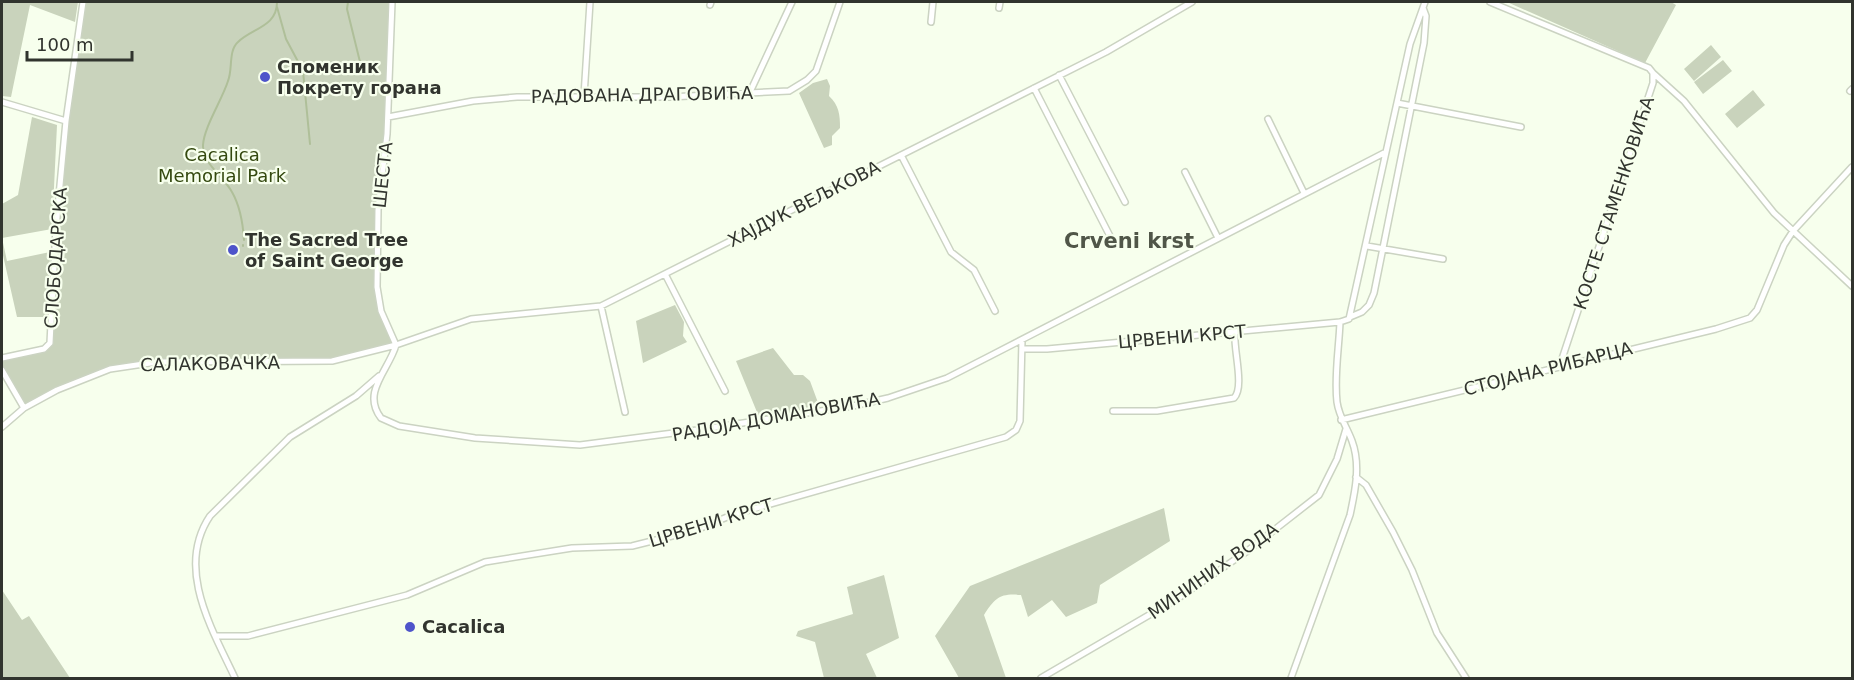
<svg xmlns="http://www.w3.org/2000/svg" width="1854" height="680" font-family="'DejaVu Sans',sans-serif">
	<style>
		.green { fill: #c9d3bc }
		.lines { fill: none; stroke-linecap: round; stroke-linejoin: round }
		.stream { stroke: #afbf99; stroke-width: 2 }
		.street-casing { stroke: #cbd3c2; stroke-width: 8 }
		.street { stroke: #fff; stroke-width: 5 }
		.poi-dot { fill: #4e54ca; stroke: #f7ffed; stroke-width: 2 }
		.labels { text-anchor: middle; stroke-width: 4.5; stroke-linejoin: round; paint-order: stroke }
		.poi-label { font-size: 18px; font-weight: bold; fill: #31342e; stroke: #f7ffed; text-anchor: start }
		.street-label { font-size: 18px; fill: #31342e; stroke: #f7ffed }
		.park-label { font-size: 18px; fill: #34490f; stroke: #f7ffed }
		.quarter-label { font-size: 21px; font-weight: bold; fill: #505648; stroke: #f7ffed }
	</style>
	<rect width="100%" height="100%" fill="#f7ffed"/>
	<path class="green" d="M2,2H78L75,22L30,5L11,97L2,96Z
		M83,2H392L387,134L378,210L377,287L380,308L396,345L332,361L157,362L103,371L24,408L2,371V358L44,349L50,343C56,228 67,115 83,2Z
		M1507,2H1671L1676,5L1645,63Z
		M1711,45L1721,57L1694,81L1684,69Z
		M1723,60L1732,71L1703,94L1694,82Z
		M827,79L830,86L829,96C839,105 840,115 840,128L832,136V145L824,148L799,93L813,83Z
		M1753,90L1765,105L1737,128L1725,114Z
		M32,117L57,125L52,229L2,238L7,261L50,252L48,317H17L2,251V204L18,195Z
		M675,305L684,322L683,336L687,342L643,363L636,321Z
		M773,348L794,375H803L810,381L820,408L759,417L736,361Z
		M1164,508L1170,541L1100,585L1097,603L1066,617L1052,600L1028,617L1021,595C1000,593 995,598 984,615L1006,678H959L935,636L970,586Z
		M884,575L899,638L866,654L877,678H824L815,642L796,636L798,631L853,614L847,587Z
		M2,590L22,620L29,616L70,678H2Z"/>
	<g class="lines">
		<path class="stream" d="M348,2L347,9L361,66
			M277,7L286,39L303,71L310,144
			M244,240C243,224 240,206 232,192C224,177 202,163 203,145C204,127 222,100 228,81C233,69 228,51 238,42C252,28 277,27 277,2
			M243,246V245"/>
		<defs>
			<path id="street" d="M392,2L387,134L378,210L377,287L381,311L396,345
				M1490,2L1649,68L1653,73V83L1560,365
				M710,5L711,2
				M999,8L1000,2
				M931,22L933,2
				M1653,73L1684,101L1774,213L1852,286
				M1059,75L1125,202
				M1034,88L1113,242
				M1850,91L1852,89
				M750,92L792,2
				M584,96L590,2
				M2,102L66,121
				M1397,103L1521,127
				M388,117L473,101L517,97H669L789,91L807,80L816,71L840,2
				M1268,119L1304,193
				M901,155L951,252L974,270L995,311
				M1185,172L1218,238
				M1367,246L1443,259
				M665,274L725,391
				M601,306L625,412
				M1350,317L1362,312L1369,305L1374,293L1424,43L1426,16L1423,8
				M396,345C389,370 361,392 381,418L399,426L475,438L580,445L697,430L853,406L888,398L947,378L990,356L1384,153
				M1023,349H1047L1340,322L1349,319L1410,44L1425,2
				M2,358L44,349L50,343L56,228L66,121L83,2
				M2,370L24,408
				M1113,411H1157L1234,398C1245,387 1233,349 1235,332
				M1341,420L1716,329L1750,318L1757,310L1784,245L1793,231L1852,167
				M2,427L24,408L57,390L110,369L157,362L332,361L396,345L471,319L601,306L1106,52L1192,2
				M1356,477L1366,485L1393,532L1412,570L1437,633L1466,678
				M216,636H248L407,595L485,562L572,548L632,546L696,530L732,515L1006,437L1016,430L1020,421L1022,340
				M235,678C212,629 175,568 210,516L290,437L356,396L379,376
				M1041,678L1180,597L1246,552L1319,495L1337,459L1346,429
				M1291,678L1350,515C1355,492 1361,465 1352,441C1347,427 1339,417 1337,402C1334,376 1339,348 1340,322"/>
		</defs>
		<use href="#street" class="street-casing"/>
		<use href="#street" class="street"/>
	</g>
	<g class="poi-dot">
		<circle cx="265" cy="77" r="6"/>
		<circle cx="233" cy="250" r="6"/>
		<circle cx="410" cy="627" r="6"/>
	</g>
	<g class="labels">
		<g class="poi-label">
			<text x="277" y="73">Споменик<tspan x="277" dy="21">Покрету горана</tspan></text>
			<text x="245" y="246">The Sacred Tree<tspan x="245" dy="21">of Saint George</tspan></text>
			<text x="422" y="633">Cacalica</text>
		</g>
		<g class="street-label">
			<text transform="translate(642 95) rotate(-1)" y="6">РАДОВАНА ДРАГОВИЋА</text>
			<text transform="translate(383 175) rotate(-84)" y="6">ШЕСТА</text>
			<text transform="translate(1614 203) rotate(-72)" y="6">КОСТЕ СТАМЕНКОВИЋА</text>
			<text transform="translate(804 204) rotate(-27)" y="6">ХАЈДУК ВЕЉКОВА</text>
			<text transform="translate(56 258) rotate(-86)" y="6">СЛОБОДАРСКА</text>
			<text transform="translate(1182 337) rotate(-5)" y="6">ЦРВЕНИ КРСТ</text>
			<text transform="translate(210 364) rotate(-1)" y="6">САЛАКОВАЧКА</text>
			<text transform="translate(1548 369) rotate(-14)" y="6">СТОЈАНА РИБАРЦА</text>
			<text transform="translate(776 417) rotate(-10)" y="6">РАДОЈА ДОМАНОВИЋА</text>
			<text transform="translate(711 523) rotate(-17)" y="6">ЦРВЕНИ КРСТ</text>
			<text transform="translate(1213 571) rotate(-35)" y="6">МИНИНИХ ВОДА</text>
		</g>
		<g class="park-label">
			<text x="222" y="161">Cacalica<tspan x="222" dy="21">Memorial Park</tspan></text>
		</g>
		<g class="quarter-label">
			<text x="1129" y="248">Crveni krst</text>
		</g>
	</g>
	<rect width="1854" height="680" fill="none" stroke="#31342e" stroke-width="6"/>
	<path d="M27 51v9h105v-9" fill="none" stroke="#31342e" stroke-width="3"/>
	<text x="36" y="51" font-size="18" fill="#31342e" stroke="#f7ffed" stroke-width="4.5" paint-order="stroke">100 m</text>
</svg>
